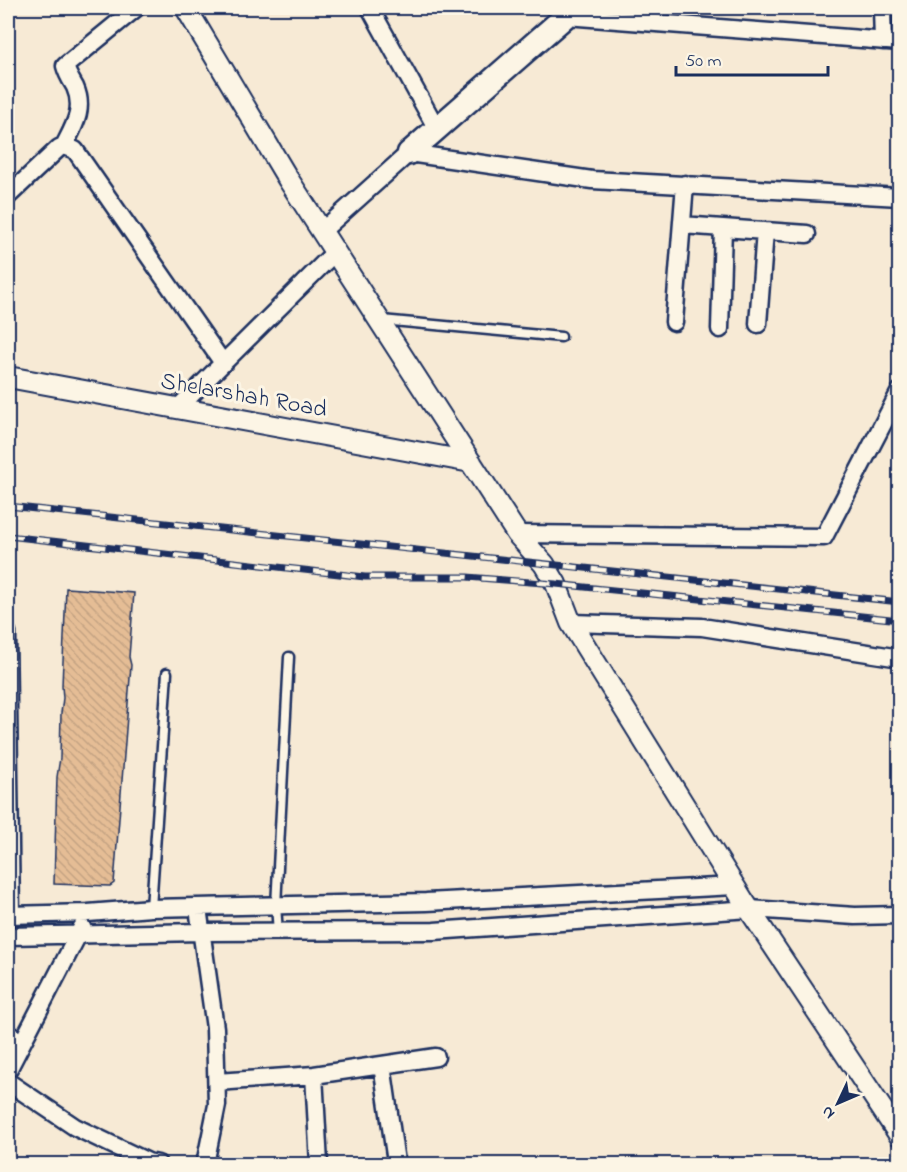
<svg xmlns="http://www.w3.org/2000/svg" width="907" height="1172" font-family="'Indie Flower',sans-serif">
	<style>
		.building { fill: url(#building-back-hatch); stroke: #1b2f5e; stroke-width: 1.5 }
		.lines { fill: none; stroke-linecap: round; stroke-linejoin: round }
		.service-casing { stroke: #1b2f5e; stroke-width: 13 }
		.minor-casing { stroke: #1b2f5e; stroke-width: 21 }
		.tertiary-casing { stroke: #1b2f5e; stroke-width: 24 }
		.secondary-casing { stroke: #1b2f5e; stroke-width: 27 }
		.service { stroke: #fcf5e5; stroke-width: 8 }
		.minor { stroke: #fcf5e5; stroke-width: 16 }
		.tertiary { stroke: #fcf5e5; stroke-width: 20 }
		.secondary { stroke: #fcf5e5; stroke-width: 22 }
		.rail-casing { stroke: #1b2f5e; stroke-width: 7 }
		.rail { stroke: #fcf5e5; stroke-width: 4.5; stroke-dasharray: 14; stroke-linecap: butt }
		.labels { text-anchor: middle; stroke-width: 6; stroke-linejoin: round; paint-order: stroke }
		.street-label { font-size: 24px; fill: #1b2f5e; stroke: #fcf5e5 }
	</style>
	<defs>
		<pattern id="building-back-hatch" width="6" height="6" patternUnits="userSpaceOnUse" patternTransform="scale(1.5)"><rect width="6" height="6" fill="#e5bd95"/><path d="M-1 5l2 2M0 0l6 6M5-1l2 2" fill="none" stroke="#c4a383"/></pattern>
	</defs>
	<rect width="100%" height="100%" fill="#f7ead5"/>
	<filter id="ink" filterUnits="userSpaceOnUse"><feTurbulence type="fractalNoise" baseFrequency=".0167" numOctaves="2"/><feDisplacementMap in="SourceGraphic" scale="12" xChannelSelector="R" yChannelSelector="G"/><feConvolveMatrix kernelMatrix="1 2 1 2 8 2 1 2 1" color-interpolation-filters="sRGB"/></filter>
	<g filter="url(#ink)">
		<path class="building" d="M66,588L134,593L129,657L131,665L114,883L110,886L54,884L57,777L60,758L61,713L63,698L62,686Z"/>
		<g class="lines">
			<defs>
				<path id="service" d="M382,320L561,337
					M11,631L15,915
					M151,908L167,673
					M278,932L276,906L289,657"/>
				<path id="minor" d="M370,8L437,129
					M882,8L883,41
					M566,16L900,42
					M64,146C74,126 85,109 75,87C71,80 67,74 65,66L136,8
					M8,196L59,148L64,146L75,150L223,363
					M682,225L807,234
					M322,231L409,153L592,180L900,197
					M674,322L685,184
					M758,324L765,231
					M720,329L723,228
					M178,408L335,252
					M517,534L824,537L900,391
					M571,623L702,627L900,658
					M198,908L215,1028L217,1105L205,1164
					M8,915L88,913L151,908L426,902L735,886
					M8,936L201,932L434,931L750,909L855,916L900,915
					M8,1034L22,1042
					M382,1065L396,1162
					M8,1070L82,927
					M314,1075L319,1164
					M8,1082L75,1127L148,1162L158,1164
					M217,1082L314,1075L436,1057"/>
				<path id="tertiary" d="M186,8L288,179L517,534L544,564L556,584L571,623L743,900L900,1136
					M8,377L471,462"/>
				<path id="secondary" d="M409,153L575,8"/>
			</defs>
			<use href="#service" class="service-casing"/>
			<use href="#minor" class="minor-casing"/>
			<use href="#tertiary" class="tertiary-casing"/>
			<use href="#secondary" class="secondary-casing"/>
			<use href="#service" class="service"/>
			<use href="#minor" class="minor"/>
			<use href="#tertiary" class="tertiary"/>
			<use href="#secondary" class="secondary"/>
			<defs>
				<path id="rail" d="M8,506L900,602
					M8,536L365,577H467L556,584L900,620"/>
			</defs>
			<use href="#rail" class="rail-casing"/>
			<use href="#rail" class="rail"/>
		</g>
	</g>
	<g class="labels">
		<g class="street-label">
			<text transform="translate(244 394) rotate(10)" y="8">Shelarshah Road</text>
		</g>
	</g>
	<rect width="907" height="1172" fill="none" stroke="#fcf5e5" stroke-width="30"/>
	<rect x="15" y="15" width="877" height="1142" fill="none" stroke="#1b2f5e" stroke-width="2" filter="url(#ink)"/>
	<g transform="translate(838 1103) rotate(226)" stroke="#fcf5e5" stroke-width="4.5" paint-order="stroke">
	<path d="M0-4.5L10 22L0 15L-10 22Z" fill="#1b2f5e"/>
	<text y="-9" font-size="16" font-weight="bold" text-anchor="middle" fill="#1b2f5e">N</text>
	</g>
	<path d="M676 66v9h152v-9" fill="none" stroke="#1b2f5e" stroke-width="3"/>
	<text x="685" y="66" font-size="18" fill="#1b2f5e" stroke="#fcf5e5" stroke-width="4.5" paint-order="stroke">50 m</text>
</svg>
